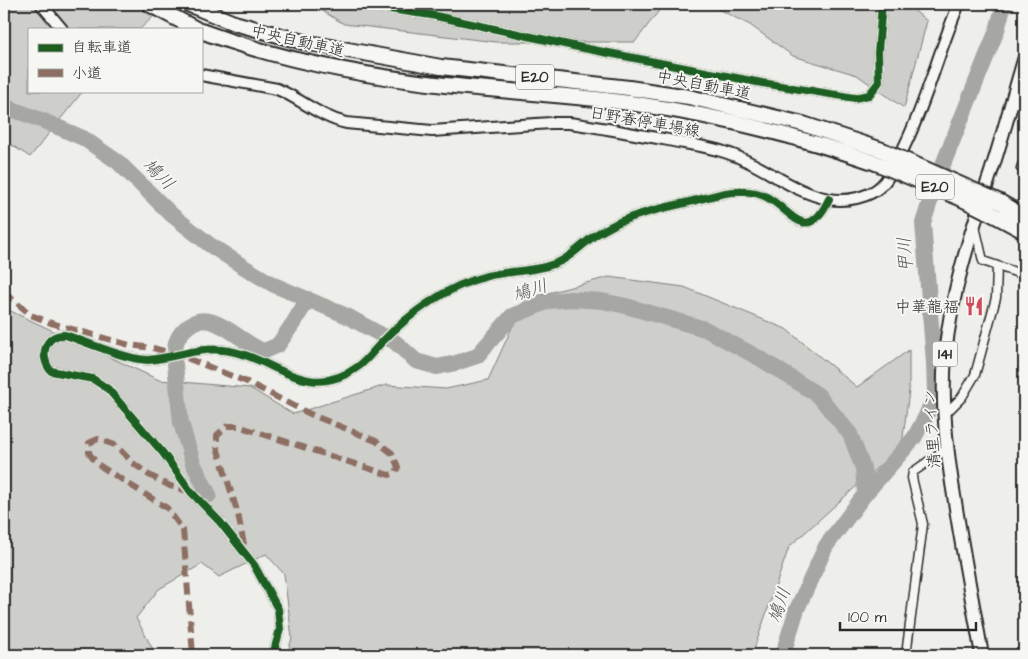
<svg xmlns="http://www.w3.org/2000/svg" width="1028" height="659" font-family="'Architects Daughter','Klee One',sans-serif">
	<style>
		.green { fill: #cececa; stroke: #7c7c7a }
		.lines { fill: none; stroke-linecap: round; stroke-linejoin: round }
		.river { stroke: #a6a6a3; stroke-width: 16 }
		.minor-casing { stroke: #2b2b2b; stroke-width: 11 }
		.secondary-casing { stroke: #2b2b2b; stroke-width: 14 }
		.trunk-casing { stroke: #2b2b2b; stroke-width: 16 }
		.motorway-casing { stroke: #2b2b2b; stroke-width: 18 }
		.minor { stroke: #f6f6f2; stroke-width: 8 }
		.secondary { stroke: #f6f6f2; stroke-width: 10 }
		.trunk { stroke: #f6f6f2; stroke-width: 12 }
		.motorway { stroke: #f6f6f2; stroke-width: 14 }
		.motorway-bridge-casing { stroke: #2b2b2b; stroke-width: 18; stroke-linecap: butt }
		.motorway-bridge { stroke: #f6f6f2; stroke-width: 14 }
		.quiet { stroke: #8d6e63; stroke-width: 6; stroke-dasharray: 12 6; stroke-linecap: butt }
		.cycleway-casing { stroke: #f6f6f2; stroke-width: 11 }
		.cycleway { stroke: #1b5e20; stroke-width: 8 }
		.labels { text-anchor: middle; stroke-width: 4; stroke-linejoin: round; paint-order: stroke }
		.shield { fill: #f6f6f2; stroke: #686867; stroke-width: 1 }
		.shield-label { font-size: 15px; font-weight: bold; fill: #2b2b2b }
		.street-label { font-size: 16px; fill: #2b2b2b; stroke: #f6f6f2 }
		.poi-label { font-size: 16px; fill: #2b2b2b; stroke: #f6f6f2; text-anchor: end }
		.water-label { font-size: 18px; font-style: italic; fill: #565655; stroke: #f6f6f2 }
	</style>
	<rect width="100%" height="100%" fill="#eeeeea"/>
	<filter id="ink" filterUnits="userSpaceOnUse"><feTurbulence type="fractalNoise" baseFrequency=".02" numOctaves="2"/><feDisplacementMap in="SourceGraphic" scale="10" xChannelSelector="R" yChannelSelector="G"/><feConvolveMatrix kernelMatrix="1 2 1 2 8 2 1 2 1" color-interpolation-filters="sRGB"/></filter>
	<g filter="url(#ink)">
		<path class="green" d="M4,4H167L140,29H29V91H83L30,157L4,140Z
			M311,4H664L635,42H496L344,24Z
			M708,4H906L927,21L904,108L857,75L793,56L750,25Z
			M609,277L684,287L786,329L857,387L909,350V391L902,445L789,547L752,655H287L292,638L284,574L266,554L219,577L202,564L159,589L136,618L156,655H4V308L159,380L250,388L293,414L386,385L446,389L488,380L525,299Z"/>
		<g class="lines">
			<path class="river" d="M4,106L46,122L83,138L118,162L172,215L210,245L244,267L274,285L347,316L376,332L395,342L416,361L437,367L456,363L477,356L512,316L549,301L571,299L602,301L626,306L705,329L761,359L818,395L850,434L863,468L865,494
				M175,348C176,340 180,333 186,328C211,304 239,343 264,351L278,345L294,322L308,299
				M175,364L181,423L193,463L209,495
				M784,655L786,644L797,609L826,546L865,494L914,438L926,416L935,394L934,363L923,223L938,177L997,30L1004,4"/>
			<defs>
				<path id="minor" d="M354,4L431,15L578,47L762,83L855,98L869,95L879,82L878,52L882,4
					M1024,161L1021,168L1024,170
					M975,226L983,261L1024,275
					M944,415L962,397L975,375L996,298L997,266
					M273,655L280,629L278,609L254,565L220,522L191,492L163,453L108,389L93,379L51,371C39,357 44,334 65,335C86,342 127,360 148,360C174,358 198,347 223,350C273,355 306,405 359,366C368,359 374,350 382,342C410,313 447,286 487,276C511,270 538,272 561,261C573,255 583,244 594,236C601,231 610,227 617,223C640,212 669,207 693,201C714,196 735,188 756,193C788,200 804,252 829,199
					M906,655L923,524L912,478L913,472L946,449"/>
				<path id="secondary" d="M41,4L62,29
					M201,75L277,89C301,99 320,117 346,123L432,131L551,123H569C601,127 632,134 663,139C686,144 711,146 733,155C766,167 794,193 829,199C846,202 869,198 882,185C892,174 899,158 905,145C927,100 939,50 959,4"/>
				<path id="trunk" d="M982,655C973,604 963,554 955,502C947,454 941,405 945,356C951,292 971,233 991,172C1003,135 1013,97 1024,60"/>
				<path id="motorway" d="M149,4L196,29
					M188,4L234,23L304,42L441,67L629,88L689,97L803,124L882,150
					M201,31C279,60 363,76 445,85C506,91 568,95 630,103C714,115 796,135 876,163
					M1000,202L1024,216
					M994,215L1024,231"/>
			</defs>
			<use href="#minor" class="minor-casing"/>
			<use href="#secondary" class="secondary-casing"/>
			<use href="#trunk" class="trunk-casing"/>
			<use href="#motorway" class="motorway-casing"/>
			<use href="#minor" class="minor"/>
			<use href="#secondary" class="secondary"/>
			<use href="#trunk" class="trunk"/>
			<use href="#motorway" class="motorway"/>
			<defs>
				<path id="motorway-bridge" d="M882,150L1000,202
					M876,163L960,198L994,215"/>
			</defs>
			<use href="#motorway-bridge" class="motorway-bridge-casing"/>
			<use href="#motorway-bridge" class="motorway-bridge"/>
			<path class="quiet" d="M4,292L31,315L51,323L129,345L153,348L179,355L247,382L310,414L376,441L392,453L398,467L396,473L389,475L238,426H227L217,435V447L238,514L245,550
				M191,492L170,486L149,475L133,463L115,445L98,439L89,443V453L97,464L167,508L183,530L193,655"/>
			<defs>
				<path id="cycleway" d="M354,4L431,15L578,47L762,83L855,98L869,95L879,82L878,52L882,4
					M273,655L280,629L278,609L254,565L220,522L191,492L163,453L108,389L93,379L51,371C39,357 44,334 65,335C86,342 127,360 148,360C174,358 198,347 223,350C273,355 306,405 359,366C368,359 374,350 382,342C410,313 447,286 487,276C511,270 538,272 561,261C573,255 583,244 594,236C601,231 610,227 617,223C640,212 669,207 693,201C714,196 735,188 756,193C788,200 804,252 829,199"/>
			</defs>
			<use href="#cycleway" class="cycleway-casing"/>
			<use href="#cycleway" class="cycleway"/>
		</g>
	</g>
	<defs>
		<symbol id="restaurant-bare" viewBox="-9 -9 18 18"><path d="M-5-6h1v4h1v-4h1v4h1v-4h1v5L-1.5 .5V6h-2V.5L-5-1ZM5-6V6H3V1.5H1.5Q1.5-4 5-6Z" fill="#d1495b" stroke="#f6f6f2" stroke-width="2.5" paint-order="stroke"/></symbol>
	</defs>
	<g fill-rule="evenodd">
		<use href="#restaurant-bare" x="960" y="292" width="28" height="28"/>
	</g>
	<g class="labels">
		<g class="shield">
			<rect x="516" y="64.5" width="38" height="25" rx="4"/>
			<rect x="916" y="174.5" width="38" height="25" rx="4"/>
			<rect x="932.5" y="341.5" width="25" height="25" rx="4"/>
		</g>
		<g class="shield-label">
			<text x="535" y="82">E20</text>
			<text x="935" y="192">E20</text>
			<text x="945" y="359">141</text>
		</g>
		<g class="street-label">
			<text transform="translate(298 40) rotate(13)" y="6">中央自動車道</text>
			<text transform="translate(704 84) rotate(11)" y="6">中央自動車道</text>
			<text transform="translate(645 121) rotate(10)" y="6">日野春停車場線</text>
			<text transform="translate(931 429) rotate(-94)" y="6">清里ライン</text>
		</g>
		<g class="poi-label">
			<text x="959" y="312">中華龍福</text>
		</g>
		<g class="water-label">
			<text transform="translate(159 174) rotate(45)" y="6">鳩川</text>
			<text transform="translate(905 255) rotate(-94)" y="6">甲川</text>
			<text transform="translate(530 290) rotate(-18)" y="6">鳩川</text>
			<text transform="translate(779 605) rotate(-71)" y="6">鳩川</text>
		</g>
	</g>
	<rect width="1028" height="659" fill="none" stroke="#f6f6f2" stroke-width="20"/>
	<rect x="10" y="10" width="1008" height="639" fill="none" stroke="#2b2b2b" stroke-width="2" filter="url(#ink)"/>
	<rect x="28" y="28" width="175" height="65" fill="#f6f6f2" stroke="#a5a5a2"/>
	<rect x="38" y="44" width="25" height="8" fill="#1b5e20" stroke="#a5a5a2"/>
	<text x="72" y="52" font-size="15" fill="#2b2b2b">自転車道</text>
	<rect x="38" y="69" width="25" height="8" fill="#8d6e63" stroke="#a5a5a2"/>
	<text x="72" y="78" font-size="15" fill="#2b2b2b">小道</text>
	<path d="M840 622v8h136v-8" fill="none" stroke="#2b2b2b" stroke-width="2.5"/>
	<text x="848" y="622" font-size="15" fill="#2b2b2b" stroke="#f6f6f2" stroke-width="4" paint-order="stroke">100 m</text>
</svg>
